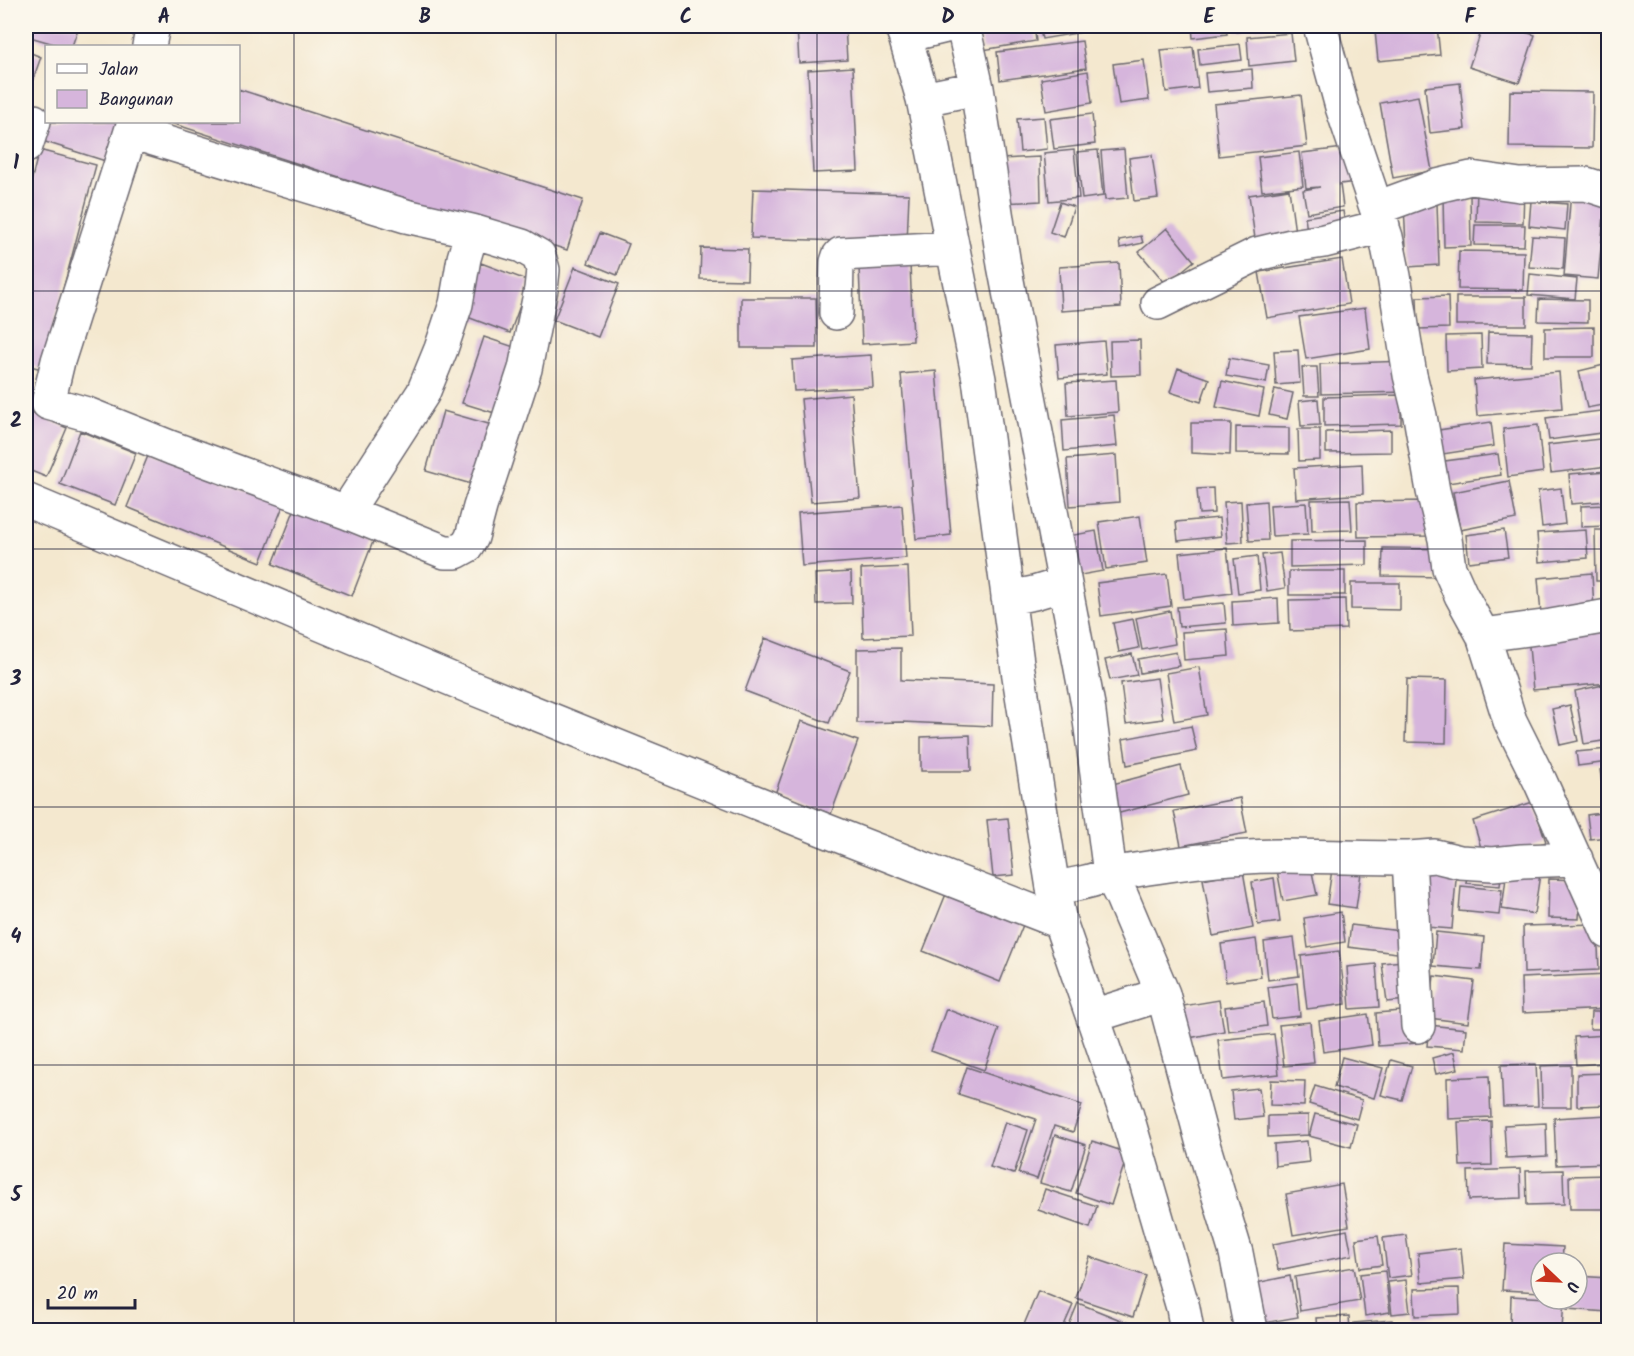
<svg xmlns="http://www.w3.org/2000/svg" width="1634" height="1356" font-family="Kalam,sans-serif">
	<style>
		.building { fill: #d6b5dc }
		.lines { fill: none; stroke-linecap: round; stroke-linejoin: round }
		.minor-casing { stroke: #6c676f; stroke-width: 36 }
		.minor { stroke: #fff; stroke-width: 33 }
		.grid { fill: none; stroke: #22223b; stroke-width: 1.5; stroke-opacity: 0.55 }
		.neatline { fill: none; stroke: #22223b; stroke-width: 2 }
		.grid-label { font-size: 20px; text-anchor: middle; font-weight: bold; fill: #22223b }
	</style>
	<rect width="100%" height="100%" fill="#fbf7ec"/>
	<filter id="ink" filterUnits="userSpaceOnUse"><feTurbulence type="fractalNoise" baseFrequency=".0167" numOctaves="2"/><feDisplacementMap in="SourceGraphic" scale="12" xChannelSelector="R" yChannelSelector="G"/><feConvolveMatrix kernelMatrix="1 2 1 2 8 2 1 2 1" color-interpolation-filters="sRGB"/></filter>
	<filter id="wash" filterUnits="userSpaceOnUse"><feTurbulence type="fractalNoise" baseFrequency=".008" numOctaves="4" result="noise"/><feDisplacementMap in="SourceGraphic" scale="24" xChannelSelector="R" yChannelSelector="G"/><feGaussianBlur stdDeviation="1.35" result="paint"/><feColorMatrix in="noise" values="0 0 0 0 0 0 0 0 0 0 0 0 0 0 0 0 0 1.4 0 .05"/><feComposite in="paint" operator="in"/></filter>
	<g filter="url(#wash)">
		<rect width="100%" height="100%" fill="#f4e8cf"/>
		<g id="blocks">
			<path class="building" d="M34,26H79L72,46H61L30,37Z
				M797,26H845L847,60L799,63Z
				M979,26H1034L1036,41L983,50Z
				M1039,26H1082L1083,32L1042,39Z
				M1192,26H1226L1227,34L1193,38Z
				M1235,26H1269V27L1236,32Z
				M1429,26H1437L1440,55L1378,61L1375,31Z
				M1483,26H1505L1535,35L1519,83L1469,67Z
				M1291,33L1294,61L1249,66L1247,37Z
				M1082,41L1086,68L1000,80L997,52Z
				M1240,44L1242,60L1200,65L1198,49Z
				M1193,47L1198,88L1166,92L1161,50Z
				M26,51L41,57L26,99Z
				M1144,60L1149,100L1119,104L1113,64Z
				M853,67L858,171L813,173L808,70Z
				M1252,69L1253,88L1207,92L1205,73Z
				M1088,71L1092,103L1046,111L1041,79Z
				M1460,83L1465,129L1430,133L1425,87Z
				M238,89L583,200L567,250L168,122H238Z
				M1510,91L1593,92L1592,148L1509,147Z
				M1301,95L1307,146L1219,156L1214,104Z
				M1418,96L1432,171L1393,178L1380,103Z
				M46,108V122H129L115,164L36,139Z
				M1092,114L1095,144L1054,149L1050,119Z
				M1044,117L1047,149L1020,152L1017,119Z
				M1352,147L1356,182L1340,184L1343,207L1307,213L1303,190L1320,187L1306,188L1302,153Z
				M1124,149L1128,198L1105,200L1101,151Z
				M39,150L96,165L42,369L26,365V202Z
				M1074,150L1079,198L1049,201L1044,153Z
				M1098,150L1103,196L1082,199L1077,152Z
				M1299,152L1303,186L1262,191L1258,157Z
				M1152,155L1158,198L1134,201L1129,158Z
				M1040,157L1041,201L1003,203L1001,159Z
				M1477,188L1524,189L1523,223L1476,222Z
				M753,189L909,194L907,243L751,238Z
				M1289,189L1296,240L1256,246L1249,195Z
				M1571,191L1606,194L1598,279L1564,276Z
				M1443,195H1470L1471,246L1444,247Z
				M1531,201L1567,204L1565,230L1529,226Z
				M1060,202L1074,207L1064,237L1050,232Z
				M1437,203L1439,265L1407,267L1404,205Z
				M1343,211L1346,232L1308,239L1305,217Z
				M1475,225H1525L1524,246L1474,245Z
				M1167,228L1194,261L1166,284L1139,252Z
				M600,233L629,244L617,275L588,263Z
				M1141,236L1143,243L1120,248L1119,240Z
				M1532,236L1565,238L1563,269L1529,267Z
				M701,248L748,249L747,280L700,279Z
				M1459,251L1524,252L1523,290L1458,289Z
				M1342,259L1349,304L1267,318L1259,272Z
				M481,263L529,281L510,333L462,315Z
				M910,263L913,341L862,344L859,266Z
				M1119,263L1121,307L1061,311L1059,267Z
				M575,267L619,284L598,337L554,320Z
				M1530,274L1577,279L1575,299L1528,295Z
				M1448,296L1449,328L1418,329L1417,297Z
				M1456,297H1526V325H1456Z
				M741,298H816L817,348H741Z
				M1539,299L1588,300V322L1538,321Z
				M1365,308L1370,349L1306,359L1299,317Z
				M1594,327V357H1545V328Z
				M1488,332L1532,333L1531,365L1487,364Z
				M1481,335L1482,369L1447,371L1446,336Z
				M484,337L520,349L498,414L462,403Z
				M1140,340L1141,375L1111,376L1110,341Z
				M1104,341L1107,374L1059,378L1056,345Z
				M1298,350L1300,383L1276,385L1274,351Z
				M871,355L873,387L794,391L792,360Z
				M1229,358L1269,365L1266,383L1226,376Z
				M1407,361L1408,392L1321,394L1320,364Z
				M1608,364V404L1587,408L1579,371Z
				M1302,367H1317L1319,396H1304Z
				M1178,368L1209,379L1201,402L1170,392Z
				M936,371L951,535L916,539L901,374Z
				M1559,372L1562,408L1477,416L1474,380Z
				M1116,380L1118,412L1068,416L1066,383Z
				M1222,381L1264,390L1259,416L1216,407Z
				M1275,389L1293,393L1287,419L1269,415Z
				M851,394L860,498L811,502L801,399Z
				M1401,395V424L1324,426V397Z
				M1318,399L1320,425L1301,426L1299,401Z
				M26,410L67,428L46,477L26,469Z
				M1608,410V432L1549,440L1546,418Z
				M443,411L492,425L475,485L426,471Z
				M1114,415L1117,446L1064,451L1062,420Z
				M1491,422L1494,446L1443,454L1439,430Z
				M1191,423H1231L1230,455L1191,453Z
				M1538,425L1543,472L1508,477L1503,429Z
				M1236,427L1289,428V454L1236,453Z
				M1298,429H1320V460L1299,461Z
				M1391,430V452L1326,453V432Z
				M80,431L136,453L115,505L60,484Z
				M1608,438V466L1551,473L1548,445Z
				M150,451L283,506L261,562L127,507Z
				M1498,454L1501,475L1448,483L1445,461Z
				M1116,455L1119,502L1070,506L1067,459Z
				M1362,464L1363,494L1296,499L1294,468Z
				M1608,471V501L1571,504L1569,474Z
				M1509,481L1516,519L1460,530L1453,492Z
				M1213,488L1214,513L1199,514L1197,489Z
				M1561,488L1565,524L1542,527L1538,491Z
				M1350,499L1352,530L1312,531L1311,500Z
				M1241,501L1243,542L1227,543L1224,502Z
				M1266,501L1268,540L1249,541L1246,503Z
				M1428,501V536L1358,537L1357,502Z
				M1306,503L1308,534L1272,536L1270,505Z
				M902,505L906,558L802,566L798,513Z
				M1608,505V526L1581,527V506Z
				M295,508L374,539L352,596L273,564Z
				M1140,516L1147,563L1106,569L1099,522Z
				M1219,518L1221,536L1178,541L1176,522Z
				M1504,530L1508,557L1469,562L1466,535Z
				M1586,530L1588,558L1539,562L1537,533Z
				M1595,530H1608V581H1596Z
				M1096,531L1103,571L1070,577L1063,537Z
				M1367,540V565L1290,567V541Z
				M1227,548L1232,593L1184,599L1179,553Z
				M1383,548L1446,549L1445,577L1382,576Z
				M1280,553L1285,588L1267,591L1262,555Z
				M1257,556L1260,590L1238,593L1234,559Z
				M908,567L911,636L863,638L861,569Z
				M1289,571H1345V595H1289Z
				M851,572L852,603L816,604L815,574Z
				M1592,573L1594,610L1541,614L1538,578Z
				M1167,574L1171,606L1101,616L1097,583Z
				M1351,583H1400V610L1351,609Z
				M1278,598L1279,623L1233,626L1232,601Z
				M1345,599L1346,629L1290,631L1289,600Z
				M1224,603L1226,623L1179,627L1177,607Z
				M1170,611L1175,644L1142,650L1136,618Z
				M1133,619L1139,648L1119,652L1113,623Z
				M1227,629L1229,656L1184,660L1182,632Z
				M1607,629L1608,683L1533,690L1528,636Z
				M765,638L850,671L829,723L745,691Z
				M901,648V680L993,684L992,726L902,722L857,723V649Z
				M1176,652L1179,666L1140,673L1138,659Z
				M1132,654L1137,675L1110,680L1105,660Z
				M1199,667L1207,715L1174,721L1166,673Z
				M1157,678L1163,719L1126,724L1121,683Z
				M1407,679L1447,680L1446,743L1405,742Z
				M1608,684V740L1584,744L1575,691Z
				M1570,705L1578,741L1560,745L1552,709Z
				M801,721L858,741L831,814L775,794Z
				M1191,726L1197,751L1127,765L1123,739Z
				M970,735L971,771H921V737Z
				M1608,749V762L1578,766L1576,752Z
				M1181,766L1188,795L1112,815L1105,786Z
				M1608,769V804L1605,805L1600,770Z
				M1240,798L1247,833L1181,846L1174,811Z
				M1533,802L1546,842L1485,861L1473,821Z
				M1608,812V837L1590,839L1587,815Z
				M1008,818L1014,875L993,877L987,820Z
				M1333,862L1362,866L1356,908L1327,904Z
				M1310,863L1317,895L1283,901L1277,870Z
				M1418,864L1457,867L1452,929L1413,926Z
				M1468,865L1502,868L1500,886L1466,883Z
				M1507,870L1540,874L1534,914L1502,909Z
				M1243,871L1253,928L1213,936L1203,879Z
				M1274,878L1280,922L1258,925L1252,882Z
				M1549,879L1581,880L1579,919L1548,918Z
				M1461,886L1502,890L1499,915L1459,911Z
				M946,894L1023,925L1000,982L923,951Z
				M1341,912L1345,942L1308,948L1304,918Z
				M1597,924L1599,970L1524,973L1523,926Z
				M1351,925L1408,932L1405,954L1348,947Z
				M1436,932L1484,937L1481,970L1433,966Z
				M1294,938L1299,976L1268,980L1264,942Z
				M1256,939L1261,977L1226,982L1221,944Z
				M1339,951L1346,1004L1307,1009L1301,956Z
				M1403,961L1407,1000L1387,1002L1382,963Z
				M1376,964L1379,1007L1350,1009L1347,967Z
				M1608,974V1009L1522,1013L1521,978Z
				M1434,976L1474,981L1468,1023L1429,1018Z
				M1297,983L1300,1016L1272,1019L1268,987Z
				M1219,1000L1224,1031L1189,1038L1183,1006Z
				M1264,1002L1267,1026L1228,1031L1225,1007Z
				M946,1009L999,1029L984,1070L931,1051Z
				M1415,1010L1418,1043L1378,1046L1376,1013Z
				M1591,1012H1608V1029H1590Z
				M1368,1014L1372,1045L1323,1052L1319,1021Z
				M1310,1022L1314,1063L1284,1066L1279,1025Z
				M1429,1025L1466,1029L1464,1049L1427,1046Z
				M1274,1034L1279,1074L1223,1080L1218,1040Z
				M1608,1035V1063L1576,1065L1574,1037Z
				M1454,1052L1458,1069L1436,1074L1432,1058Z
				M1342,1057L1383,1068L1374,1098L1334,1087Z
				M1391,1060L1412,1066L1402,1100L1381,1095Z
				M1536,1064L1538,1106L1503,1107L1501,1065Z
				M1571,1065V1107H1542L1541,1066Z
				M967,1067L1082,1105L1073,1132L1054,1126L1037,1179L1018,1173L1036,1119L958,1094Z
				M1608,1073V1105L1577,1106V1074Z
				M1489,1076L1491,1117L1448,1119L1447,1078Z
				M1271,1080L1305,1081L1304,1106L1270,1105Z
				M1315,1086L1362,1100L1357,1119L1309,1104Z
				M1259,1088L1263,1117L1234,1120L1231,1091Z
				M1315,1114L1357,1124L1351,1147L1309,1136Z
				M1308,1115V1135L1268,1137V1116Z
				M1608,1115V1163L1556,1165L1554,1118Z
				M1491,1121L1492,1165L1460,1166L1458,1122Z
				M1005,1122L1028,1130L1014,1174L990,1167Z
				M1546,1123L1547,1156L1506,1158L1504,1125Z
				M1055,1135L1086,1145L1071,1192L1040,1183Z
				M1092,1141L1128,1153L1111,1205L1076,1193Z
				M1307,1141L1309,1162L1275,1166L1274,1144Z
				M1520,1169L1521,1198L1469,1200L1468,1171Z
				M1563,1170L1564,1204L1527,1205L1526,1171Z
				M1608,1175V1209H1570L1569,1176Z
				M1342,1184L1349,1226L1293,1235L1286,1194Z
				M1045,1189L1097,1206L1090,1228L1038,1210Z
				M1347,1230L1352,1255L1278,1270L1273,1244Z
				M1406,1235L1412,1275L1388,1278L1383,1238Z
				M1378,1236L1382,1265L1360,1268L1356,1239Z
				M1505,1244L1563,1247L1562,1263H1541V1292L1502,1290Z
				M1461,1248L1464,1279L1421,1283L1418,1253Z
				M1090,1257L1146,1276L1133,1317L1076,1298Z
				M1354,1267L1360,1301L1300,1311L1295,1277Z
				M1385,1271L1390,1312L1365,1316L1360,1274Z
				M1290,1276L1298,1317L1264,1323L1256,1283Z
				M1577,1276L1608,1278V1312L1567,1309L1568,1299H1577Z
				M1406,1280L1410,1312L1392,1314L1388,1282Z
				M1459,1288L1460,1314L1415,1316L1414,1289Z
				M1038,1291L1073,1305L1062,1330H1032L1023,1327Z
				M1511,1296L1564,1299L1562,1329L1510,1327Z
				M1078,1303L1123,1321L1119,1330H1067Z
				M1349,1316L1350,1330H1317L1316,1318Z
				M1392,1320V1330H1354V1323Z
				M1126,1322L1149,1330H1123Z
				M1568,1327L1608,1328V1330H1568Z"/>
		</g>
	</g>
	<g filter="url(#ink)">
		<use href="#blocks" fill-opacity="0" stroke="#6c676f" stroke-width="1.5"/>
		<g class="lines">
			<defs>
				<path id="minor" d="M902,26L923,99L979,379L1018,670L1053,888L1060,922L1127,1116L1183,1308L1187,1330
					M1320,26L1342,107L1386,237L1394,276L1410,375L1420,416L1433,491L1445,539L1449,568L1461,595L1483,635L1510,721L1540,781L1608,932
					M905,36L946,26
					M149,46L153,26
					M977,88L1004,265L1088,705L1110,874L1122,897L1163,994L1203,1144L1236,1253L1251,1330
					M923,99L977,88L963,26
					M134,122L58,361L48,403L87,414L172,448L346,512L445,552H456L467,546L472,537L480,507L525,369L541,289L543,270L539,256L522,246L472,231
					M131,132L406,216L472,231L464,258L456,304L441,349L423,393L346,512
					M26,146L34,121
					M1377,208L1437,186L1471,178L1520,185L1586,184L1608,191
					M1158,303L1257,254L1291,246L1324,241L1383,226
					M836,313L837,262L839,256L841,254L953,248
					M26,500L470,687L822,829L1060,922
					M1008,598L1034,593L1064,584
					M1483,635L1551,626L1608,616
					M1053,888C1072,885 1092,882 1110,874C1166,865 1222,856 1280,856C1323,856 1366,858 1409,858
					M1093,1016L1163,994
					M1418,1026L1409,858L1435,856L1460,862L1493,864L1522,861L1576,859"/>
			</defs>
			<use href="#minor" class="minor-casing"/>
			<use href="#minor" class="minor"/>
		</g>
	</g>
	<path class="grid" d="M294,26V1330M556,26V1330M817,26V1330M1078,26V1330M1340,26V1330M26,291H1608M26,549H1608M26,807H1608M26,1065H1608"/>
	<rect width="1634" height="1356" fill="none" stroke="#fbf7ec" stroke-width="66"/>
	<rect x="45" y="45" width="195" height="78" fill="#fbf7ec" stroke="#a4a2a5" stroke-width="1.5"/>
	<rect x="57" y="64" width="30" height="9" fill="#ffffff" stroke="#a4a2a5" stroke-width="1.5"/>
	<text x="99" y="75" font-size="18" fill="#22223b">Jalan</text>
	<rect x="57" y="90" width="30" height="18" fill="#d6b5dc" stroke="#a4a2a5" stroke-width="1.5"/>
	<text x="99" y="105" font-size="18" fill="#22223b">Bangunan</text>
	<g transform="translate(1559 1281) rotate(113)"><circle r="28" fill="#fbf7ec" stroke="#a4a2a5" stroke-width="1.5"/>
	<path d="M0-4.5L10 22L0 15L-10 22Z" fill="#c8321e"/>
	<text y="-9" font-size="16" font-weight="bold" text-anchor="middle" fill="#22223b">U</text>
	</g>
	<path d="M48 1299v9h87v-9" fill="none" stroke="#22223b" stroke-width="3"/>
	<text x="57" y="1299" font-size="18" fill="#22223b" stroke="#fbf7ec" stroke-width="4.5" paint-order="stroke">20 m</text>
	<rect x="33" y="33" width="1568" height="1290" class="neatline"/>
	<g class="grid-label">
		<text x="164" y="23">A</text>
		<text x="425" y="23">B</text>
		<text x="686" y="23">C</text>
		<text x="948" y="23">D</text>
		<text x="1209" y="23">E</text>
		<text x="1470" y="23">F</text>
		<text x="16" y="169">1</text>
		<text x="16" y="427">2</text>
		<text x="16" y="685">3</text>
		<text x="16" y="943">4</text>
		<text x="16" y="1201">5</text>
	</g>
</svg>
